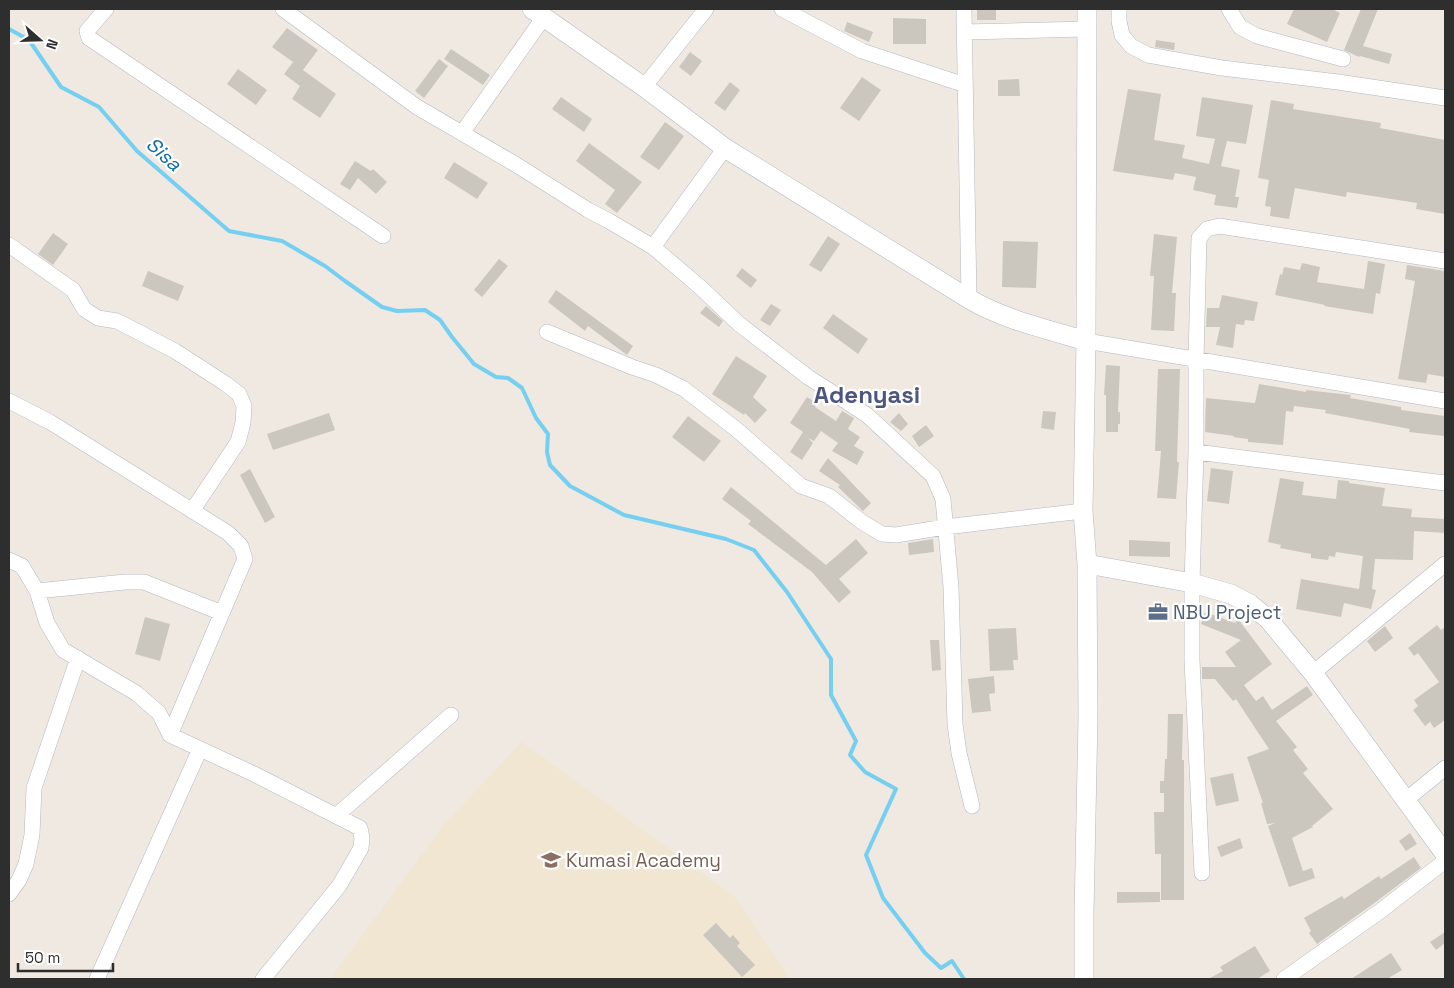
<svg xmlns="http://www.w3.org/2000/svg" width="1454" height="988" font-family="'Space Grotesk',sans-serif">
	<style>
		.education { fill: #f0e6d1 }
		.lines { fill: none; stroke-linecap: round; stroke-linejoin: round }
		.stream { stroke: #75cff0; stroke-width: 4 }
		.building { fill: #cbc7bf }
		.minor-casing { stroke: #b4b7c1; stroke-width: 16 }
		.tertiary-casing { stroke: #b4b7c1; stroke-width: 20 }
		.minor { stroke: #fff; stroke-width: 15 }
		.tertiary { stroke: #fff; stroke-width: 19 }
		.labels { text-anchor: middle; stroke-width: 4.5; stroke-linejoin: round; paint-order: stroke }
		.service-label { font-size: 19px; fill: #4e5e75; stroke: #fff; text-anchor: start }
		.education-label { font-size: 19px; fill: #785e54; stroke: #fff; text-anchor: start }
		.water-label { font-size: 20px; font-style: italic; fill: #0d6fa3; stroke: #fff }
		.district-label { font-size: 24px; font-weight: bold; fill: #4d5680; stroke: #fff }
	</style>
	<rect width="100%" height="100%" fill="#efe9e1"/>
	<path class="education" d="M522,742L735,897L790,979H330L446,822Z"/>
	<g class="lines">
		<path class="stream" d="M9,29L29,40L61,87L99,107L137,151L229,231L282,241L325,266L345,281L382,307L397,311L425,310L440,320L452,337L474,364L496,377L508,378L522,388L536,418L548,434L547,452L550,465L570,486L624,515L726,539L754,550L787,592L831,659V695L856,741L850,755L865,772L896,789L866,855L883,898L925,953L941,968L952,961L964,979"/>
	</g>
	<path class="building" d="M977,9H996V20H977Z
		M1294,9H1332L1340,13L1327,42L1287,24Z
		M1361,9H1378L1363,46L1392,54L1389,64L1360,56L1359,57L1344,50Z
		M893,18L926,19V44H893Z
		M847,22L873,32L869,42L844,31Z
		M287,28L318,50L303,70L336,94L320,118L292,99L300,86L284,74L293,62L272,47Z
		M1156,40L1175,43L1174,50L1155,47Z
		M451,49L490,75L483,85L444,59Z
		M690,52L702,61L691,76L679,67Z
		M439,59L448,66L424,98L415,91Z
		M238,69L267,90L256,105L227,84Z
		M862,77L881,90L859,121L840,108Z
		M1019,79L1020,96H998V80Z
		M730,82L740,90L725,111L714,103Z
		M1128,89L1161,94L1154,140L1185,145L1182,158L1209,164L1215,139L1196,136L1202,97L1253,105L1246,144L1227,141L1221,166L1240,170L1235,197H1239L1237,208L1214,205L1216,195L1193,190L1196,177L1175,173L1173,180L1113,171Z
		M561,97L592,119L584,132L552,109Z
		M1271,100L1294,104L1293,109L1381,123L1380,128L1445,140V214L1416,209L1417,203L1347,192L1346,197L1295,188L1289,219L1270,216L1271,207L1265,206L1269,180L1258,178Z
		M665,122L684,136L659,170L640,157Z
		M589,143L642,182L617,213L605,204L615,190L576,161Z
		M355,161L371,171L373,169L387,182L376,194L358,178L350,190L340,184Z
		M454,162L488,183L477,199L444,178Z
		M53,233L68,244L53,265L38,254Z
		M1154,234L1177,237L1172,293H1176L1174,331L1151,330L1154,276H1150Z
		M828,236L840,244L821,272L809,265Z
		M1003,241L1038,242L1036,288L1002,287Z
		M499,259L508,266L482,297L474,290Z
		M1368,261L1385,264L1380,294L1376,293L1373,314L1324,306L1325,305L1275,295L1280,274L1282,275L1284,267L1300,270L1302,263L1320,267L1317,282L1364,289Z
		M1407,265L1445,271V377L1428,374L1426,383L1398,379L1415,281L1405,279Z
		M742,268L757,280L751,288L736,276Z
		M148,271L184,286L178,301L142,286Z
		M556,290L633,346L627,355L588,326L585,331L548,302Z
		M1222,295L1258,302L1254,321L1245,320L1244,325L1236,324L1233,348L1216,345L1220,327H1206L1207,308H1219Z
		M771,304L781,310L770,326L760,320Z
		M706,306L723,321L719,327L700,313Z
		M833,314L868,339L858,354L823,328Z
		M736,356L767,376L753,397L767,410L755,423L745,413L744,415L712,394Z
		M1106,365L1120,366L1118,412H1120V424H1118V432H1106V395H1104Z
		M1158,369H1180L1177,462H1179L1176,499L1157,498L1161,451H1155Z
		M1259,384L1306,392V390L1351,395L1350,398L1401,407V410L1445,416L1444,436L1409,432L1410,429L1325,413L1326,410L1294,406L1293,412L1286,411L1283,445L1248,442V439L1233,437L1234,436L1205,432L1206,398L1255,403Z
		M807,397L817,403L815,407L836,421L842,411L854,418L848,429L860,437L854,446L864,452L857,465L832,451L838,443L821,431L814,441L808,438L813,443L802,460L790,452L803,432L790,423Z
		M1043,411L1056,412L1054,430L1041,428Z
		M329,413L335,430L273,450L267,434Z
		M899,413L908,424L901,431L890,422Z
		M688,416L721,441L704,462L672,437Z
		M926,425L934,436L919,447L912,436Z
		M828,458L871,503L863,511L838,487L840,485L819,471Z
		M1211,468L1233,471L1229,504L1207,501Z
		M250,469L275,517L265,523L240,475Z
		M1280,478L1304,482L1302,495L1336,499L1338,480L1349,481V483L1385,488L1382,506L1412,509L1411,517L1445,519V533L1414,531L1413,560L1375,559L1372,589L1376,590L1371,609L1344,603L1341,617L1296,609L1301,579L1359,589L1363,556L1336,552L1335,557L1329,556L1328,560L1311,558V554L1280,548L1281,545L1268,542Z
		M731,487L826,565L856,539L868,553L839,579L851,592L839,603L812,572L748,524L751,521L722,499Z
		M933,539L934,552L909,555L908,543Z
		M1129,540L1170,542V557L1129,556Z
		M1205,612L1235,623L1238,619L1272,664L1244,685L1256,701L1263,696L1272,710L1307,686L1313,695L1276,721L1297,747L1293,750L1308,769L1303,773L1333,809L1312,826L1313,827L1292,838L1303,871L1312,868L1315,878L1289,887L1268,826L1275,823L1267,824L1261,803H1263L1247,757L1269,749L1236,699L1233,701L1215,679H1202V667H1236L1225,652L1241,640L1201,624Z
		M145,617L170,624L160,661L135,654Z
		M1437,625L1441,630L1445,627V720L1434,728L1430,722L1425,726L1413,710L1418,706L1414,700L1439,682L1418,653L1414,656L1408,648Z
		M1385,626L1393,638L1375,652L1367,641Z
		M1016,628L1018,660H1013L1014,670L990,671L988,629Z
		M930,640H939L941,670L932,671Z
		M994,676L995,693L989,694L991,711L972,713L968,679Z
		M1168,714H1183L1182,760H1184V900H1161V854H1155L1154,812H1164V793H1160V781H1164L1165,759H1167Z
		M1233,773L1239,801L1216,806L1210,778Z
		M1410,833L1417,844L1406,851L1399,841Z
		M1240,838L1243,848L1221,857L1217,847Z
		M1414,857L1421,868L1373,904L1317,944L1309,933L1311,931L1304,918L1342,896L1344,899L1379,876L1381,879Z
		M1117,892H1160V902L1117,903Z
		M716,923L730,938L733,935L740,943L737,946L755,965L742,977L703,935Z
		M1445,932V943L1436,950L1430,942Z
		M1255,946L1270,971L1257,979H1208L1223,971L1220,967Z
		M1391,953L1402,970L1387,979H1351Z"/>
	<g class="lines">
		<defs>
			<path id="minor" d="M106,9L87,31L89,38L383,236
				M283,9L417,107L515,164L588,210L609,221L653,247L700,287L739,324L808,377L867,415L933,476L943,499L951,587L955,724L959,753L972,806
				M782,9L862,51L965,85
				M964,9L969,299
				M1119,9V21L1122,35L1131,46L1148,55L1222,68L1338,82L1445,98
				M1229,9L1240,27L1257,36L1343,59
				M964,32L1087,29
				M644,87L706,9
				M462,133L544,17
				M9,245L73,290L84,309L98,318L117,321L175,351L226,384L239,394L244,406L243,423L238,442L192,511
				M653,247L725,148
				M547,332L632,367L656,375L684,389L736,429L801,486L829,496L862,522L882,534L896,535L945,527L1083,511
				M1086,341L1445,401
				M9,401L50,422L228,533L241,546L245,559L170,735
				M1196,452L1445,483
				M9,560L22,566L37,591L47,623L63,650L136,693L159,713L170,735L254,774L360,828L362,838L361,848L339,886L263,979
				M37,591L125,582H144L222,613
				M1313,673L1445,564
				M1407,799L1445,768
				M336,816L451,715
				M1202,873L1192,660V583L1196,452V360L1199,238L1207,229L1219,226L1445,261
				M9,894L19,880L26,864L32,835L34,788L78,658
				M97,979L200,749
				M1284,979L1379,912L1445,861"/>
			<path id="tertiary" d="M532,9L644,87L725,148L969,299C1005,320 1046,329 1086,341
				M1087,564L1192,583L1231,594L1250,604L1268,619L1313,673L1445,854
				M1084,979V914L1088,717L1087,564L1083,511L1086,341L1087,9"/>
		</defs>
		<use href="#minor" class="minor-casing"/>
		<use href="#tertiary" class="tertiary-casing"/>
		<use href="#minor" class="minor"/>
		<use href="#tertiary" class="tertiary"/>
	</g>
	<defs>
		<symbol id="office-bare" viewBox="-9 -9 18 18"><path d="M-6-3h4V-5.5h4V-3h4V5H-6ZM-1-4.5V-3h2v-1.5ZM-6 0V1H6V0Z" fill="#5c6f8a" stroke="#fff" stroke-width="2.5" paint-order="stroke"/></symbol>
		<symbol id="school-bare" viewBox="-9 -9 18 18"><path d="M0-5L7-2L0 1L-7-2ZM-4 1L0 2.5L4 1V4Q0 6-4 4Z" fill="#8d6e63" stroke="#fff" stroke-width="2.5" paint-order="stroke"/></symbol>
	</defs>
	<g fill-rule="evenodd">
		<use href="#office-bare" x="1144" y="598" width="28" height="28"/>
		<use href="#school-bare" x="537" y="846" width="28" height="28"/>
	</g>
	<g class="labels">
		<g class="service-label">
			<text x="1173" y="619">NBU Project</text>
		</g>
		<g class="education-label">
			<text x="566" y="867">Kumasi Academy</text>
		</g>
		<g class="water-label">
			<text transform="translate(164 154) rotate(42)" y="7">Sisa</text>
		</g>
		<g class="district-label">
			<text x="867" y="403">Adenyasi</text>
		</g>
	</g>
	<rect width="1454" height="988" fill="none" stroke="#2e2e2e" stroke-width="20"/>
	<g transform="translate(40 40) rotate(110)" stroke="#ffffff" stroke-width="4" paint-order="stroke">
	<path d="M0-4L9 19L0 12L-9 19Z" fill="#2e2e2e"/>
	<text y="-8" font-size="14" font-weight="bold" text-anchor="middle" fill="#2e2e2e">N</text>
	</g>
	<path d="M18 963v8h95v-8" fill="none" stroke="#2e2e2e" stroke-width="2.5"/>
	<text x="25" y="963" font-size="15" fill="#2e2e2e" stroke="#ffffff" stroke-width="4" paint-order="stroke">50 m</text>
</svg>
